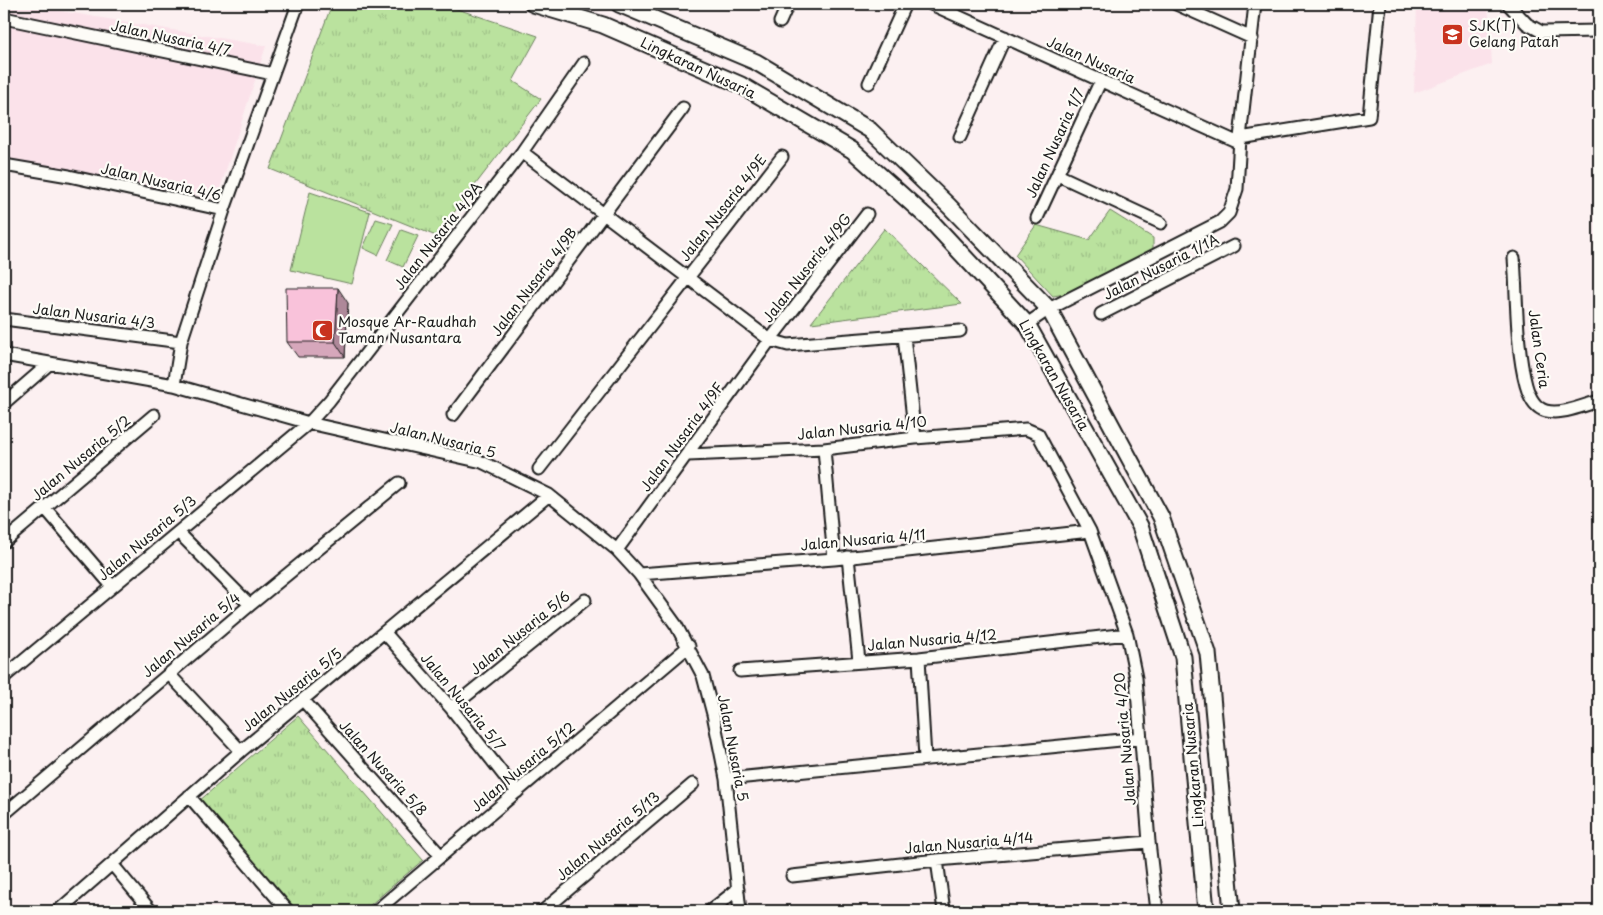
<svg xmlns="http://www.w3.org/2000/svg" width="1603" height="915" font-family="'Playpen Sans',sans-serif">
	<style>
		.built { fill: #fbe2ea }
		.grass { fill: url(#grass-tufts); stroke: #6b7f5d }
		.pitch { fill: #bae29e; stroke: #6b7f5d }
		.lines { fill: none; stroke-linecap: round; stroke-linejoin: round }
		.minor-casing { stroke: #1c1c1c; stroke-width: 15 }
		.secondary-casing { stroke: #1c1c1c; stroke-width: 19 }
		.minor { stroke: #fdfcf7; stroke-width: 11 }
		.secondary { stroke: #fdfcf7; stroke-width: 15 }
		.wall { fill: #d6a7bb; stroke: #1c1c1c }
		.shaded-wall { fill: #ae8899; stroke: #1c1c1c }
		.building { fill: #f9c2da; stroke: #1c1c1c }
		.labels { text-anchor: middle; stroke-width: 4.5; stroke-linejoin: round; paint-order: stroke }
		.poi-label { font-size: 14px; fill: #1c1c1c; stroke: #fdfcf7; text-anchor: start }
		.street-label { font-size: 14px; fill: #1c1c1c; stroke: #fdfcf7 }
	</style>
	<defs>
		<pattern id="grass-tufts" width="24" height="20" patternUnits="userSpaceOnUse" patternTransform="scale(1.25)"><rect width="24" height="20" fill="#bae29e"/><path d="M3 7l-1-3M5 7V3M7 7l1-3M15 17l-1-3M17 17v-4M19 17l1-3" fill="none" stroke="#9fc188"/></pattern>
	</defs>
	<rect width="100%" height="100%" fill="#fcf0f1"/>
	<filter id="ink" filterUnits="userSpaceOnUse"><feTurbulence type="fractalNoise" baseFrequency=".02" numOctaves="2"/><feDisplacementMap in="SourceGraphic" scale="10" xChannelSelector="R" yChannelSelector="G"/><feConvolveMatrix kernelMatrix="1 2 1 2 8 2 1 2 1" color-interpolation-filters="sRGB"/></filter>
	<g filter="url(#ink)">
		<path class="built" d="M4,4H20L266,46L217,198L4,164Z
			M1417,4H1488L1492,64L1414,93Z"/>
		<path class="grass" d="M332,4H442L538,36L513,81L541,99L436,236L270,169Z
			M1110,211L1153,238V250L1065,294L1053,296L1015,255L1036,225L1089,240Z
			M884,228L962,304L811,323L884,229Z
			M298,716L423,860L363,911H294L199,801Z"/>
		<path class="pitch" d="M310,192L370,212L352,284L291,270Z
			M376,219L393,224L378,255L363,248Z
			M401,230L418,236L403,267L387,260Z"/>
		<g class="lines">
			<defs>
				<path id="minor" d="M931,4L1239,143
					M1176,4L1252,38
					M1508,4L1527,24L1542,32L1599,31
					M4,18L273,74
					M780,22L788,4
					M869,83L905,4
					M960,137L1005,37
					M1240,138L1369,117L1380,4
					M522,152L770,340L788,345L960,331
					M4,165L69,176L224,210L181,342L174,385
					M1058,175L1161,223
					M224,210L298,4
					M1037,218L1101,80
					M1514,258C1517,297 1516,349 1526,385C1529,396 1535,408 1546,411C1562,415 1584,405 1599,401
					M1101,314L1234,246
					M4,319L181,342
					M1027,324L1049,309L1220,222L1229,213L1237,189L1240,138L1255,4
					M904,336L915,438
					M4,355L174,385L309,423L482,462L549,495L617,550L639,574L676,625L703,676L713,714L726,779L740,911
					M4,403L49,364
					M453,415L683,108
					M824,449L834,559
					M688,455L824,449L915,438L1026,429L1038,434L1090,531L1127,634L1136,678L1149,842L1157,911
					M539,469L782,157
					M45,508L112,586
					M178,532L250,605
					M4,542L154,415
					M617,550L770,340L867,214
					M848,557L859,661
					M639,574L834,559L1090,531
					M385,633L451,708L517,792
					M919,658L925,758
					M740,671L919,658L1127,634
					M169,674L241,751
					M4,677L309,423L329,401L522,152L584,63
					M303,700L441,856
					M451,708L585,600
					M726,779L1141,738
					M189,796L288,911
					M4,814L250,605L399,483
					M937,860L944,911
					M112,864L151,911
					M792,876L937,860L1149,842
					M58,911L241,751L549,495
					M376,911L689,646
					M543,911L693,784
					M710,911L738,889"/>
				<path id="secondary" d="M533,4L603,25L741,85L852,150L931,221L1027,324L1140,526L1183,657L1206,911
					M619,4L756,62L870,130L949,206L1049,309L1161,517L1208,653L1232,911"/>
			</defs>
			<use href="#minor" class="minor-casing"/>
			<use href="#secondary" class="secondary-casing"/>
			<use href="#minor" class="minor"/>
			<use href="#secondary" class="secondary"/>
		</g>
		<path class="wall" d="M348,303L345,357H298L287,342Z"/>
		<path class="shaded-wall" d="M338,288L348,303L345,357L335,342Z"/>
		<path class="building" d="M286,288H338L335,342H287Z"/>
	</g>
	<defs>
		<symbol id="school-square" viewBox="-11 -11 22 22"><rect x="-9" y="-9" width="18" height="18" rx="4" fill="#c8321e" stroke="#fdfcf7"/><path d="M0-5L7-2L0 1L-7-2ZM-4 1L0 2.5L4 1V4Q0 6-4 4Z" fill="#fff"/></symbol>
		<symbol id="mosque-square" viewBox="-11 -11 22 22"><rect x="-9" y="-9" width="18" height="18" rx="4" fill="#c8321e" stroke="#fdfcf7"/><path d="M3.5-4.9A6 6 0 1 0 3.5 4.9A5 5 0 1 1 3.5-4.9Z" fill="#fff"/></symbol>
	</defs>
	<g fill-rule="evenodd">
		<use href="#school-square" x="1440" y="22" width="25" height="25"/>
		<use href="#mosque-square" x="310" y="318" width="25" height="25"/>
	</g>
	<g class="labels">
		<g class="poi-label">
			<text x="1469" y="31">SJK(T)<tspan x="1469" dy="16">Gelang Patah</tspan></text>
			<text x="338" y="327">Mosque Ar-Raudhah<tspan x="338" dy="16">Taman Nusantara</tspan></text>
		</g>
		<g class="street-label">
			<text transform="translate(171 38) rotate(12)" y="5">Jalan Nusaria 4/7</text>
			<text transform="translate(1091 60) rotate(24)" y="5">Jalan Nusaria</text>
			<text transform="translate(698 68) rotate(25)" y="5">Lingkaran Nusaria</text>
			<text transform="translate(1055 143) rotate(-65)" y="5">Jalan Nusaria 1/7</text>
			<text transform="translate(161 182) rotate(13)" y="5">Jalan Nusaria 4/6</text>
			<text transform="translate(723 208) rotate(-52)" y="5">Jalan Nusaria 4/9E</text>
			<text transform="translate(438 236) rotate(-52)" y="5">Jalan Nusaria 4/9A</text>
			<text transform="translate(1161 267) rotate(-27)" y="5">Jalan Nusaria 1/1A</text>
			<text transform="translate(807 268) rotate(-52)" y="5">Jalan Nusaria 4/9G</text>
			<text transform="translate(534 282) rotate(-53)" y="5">Jalan Nusaria 4/9B</text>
			<text transform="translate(94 316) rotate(7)" y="5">Jalan Nusaria 4/3</text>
			<text transform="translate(1539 349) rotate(82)" y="5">Jalan Ceria</text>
			<text transform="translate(1054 375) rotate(60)" y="5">Lingkaran Nusaria</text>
			<text transform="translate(862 428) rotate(-6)" y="5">Jalan Nusaria 4/10</text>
			<text transform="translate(682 437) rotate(-54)" y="5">Jalan Nusaria 4/9F</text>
			<text transform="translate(443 440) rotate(14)" y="5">Jalan Nusaria 5</text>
			<text transform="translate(81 458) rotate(-40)" y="5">Jalan Nusaria 5/2</text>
			<text transform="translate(147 538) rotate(-40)" y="5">Jalan Nusaria 5/3</text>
			<text transform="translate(863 540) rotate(-5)" y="5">Jalan Nusaria 4/11</text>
			<text transform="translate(520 633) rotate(-39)" y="5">Jalan Nusaria 5/6</text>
			<text transform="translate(191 635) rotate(-40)" y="5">Jalan Nusaria 5/4</text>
			<text transform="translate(932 640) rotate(-5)" y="5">Jalan Nusaria 4/12</text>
			<text transform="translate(292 690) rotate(-39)" y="5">Jalan Nusaria 5/5</text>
			<text transform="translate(463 702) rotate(50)" y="5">Jalan Nusaria 5/7</text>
			<text transform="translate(1125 739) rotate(-95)" y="5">Jalan Nusaria 4/20</text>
			<text transform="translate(733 748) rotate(79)" y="5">Jalan Nusaria 5</text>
			<text transform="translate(1193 765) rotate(-95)" y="5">Lingkaran Nusaria</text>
			<text transform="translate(523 767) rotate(-40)" y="5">Jalan Nusaria 5/12</text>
			<text transform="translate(383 768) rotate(48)" y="5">Jalan Nusaria 5/8</text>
			<text transform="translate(608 836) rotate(-40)" y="5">Jalan Nusaria 5/13</text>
			<text transform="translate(969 843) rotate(-5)" y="5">Jalan Nusaria 4/14</text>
		</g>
	</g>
	<rect width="1603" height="915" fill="none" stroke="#fdfcf7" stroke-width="20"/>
	<rect x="10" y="10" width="1583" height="895" fill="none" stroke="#1c1c1c" stroke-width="2" filter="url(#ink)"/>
</svg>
